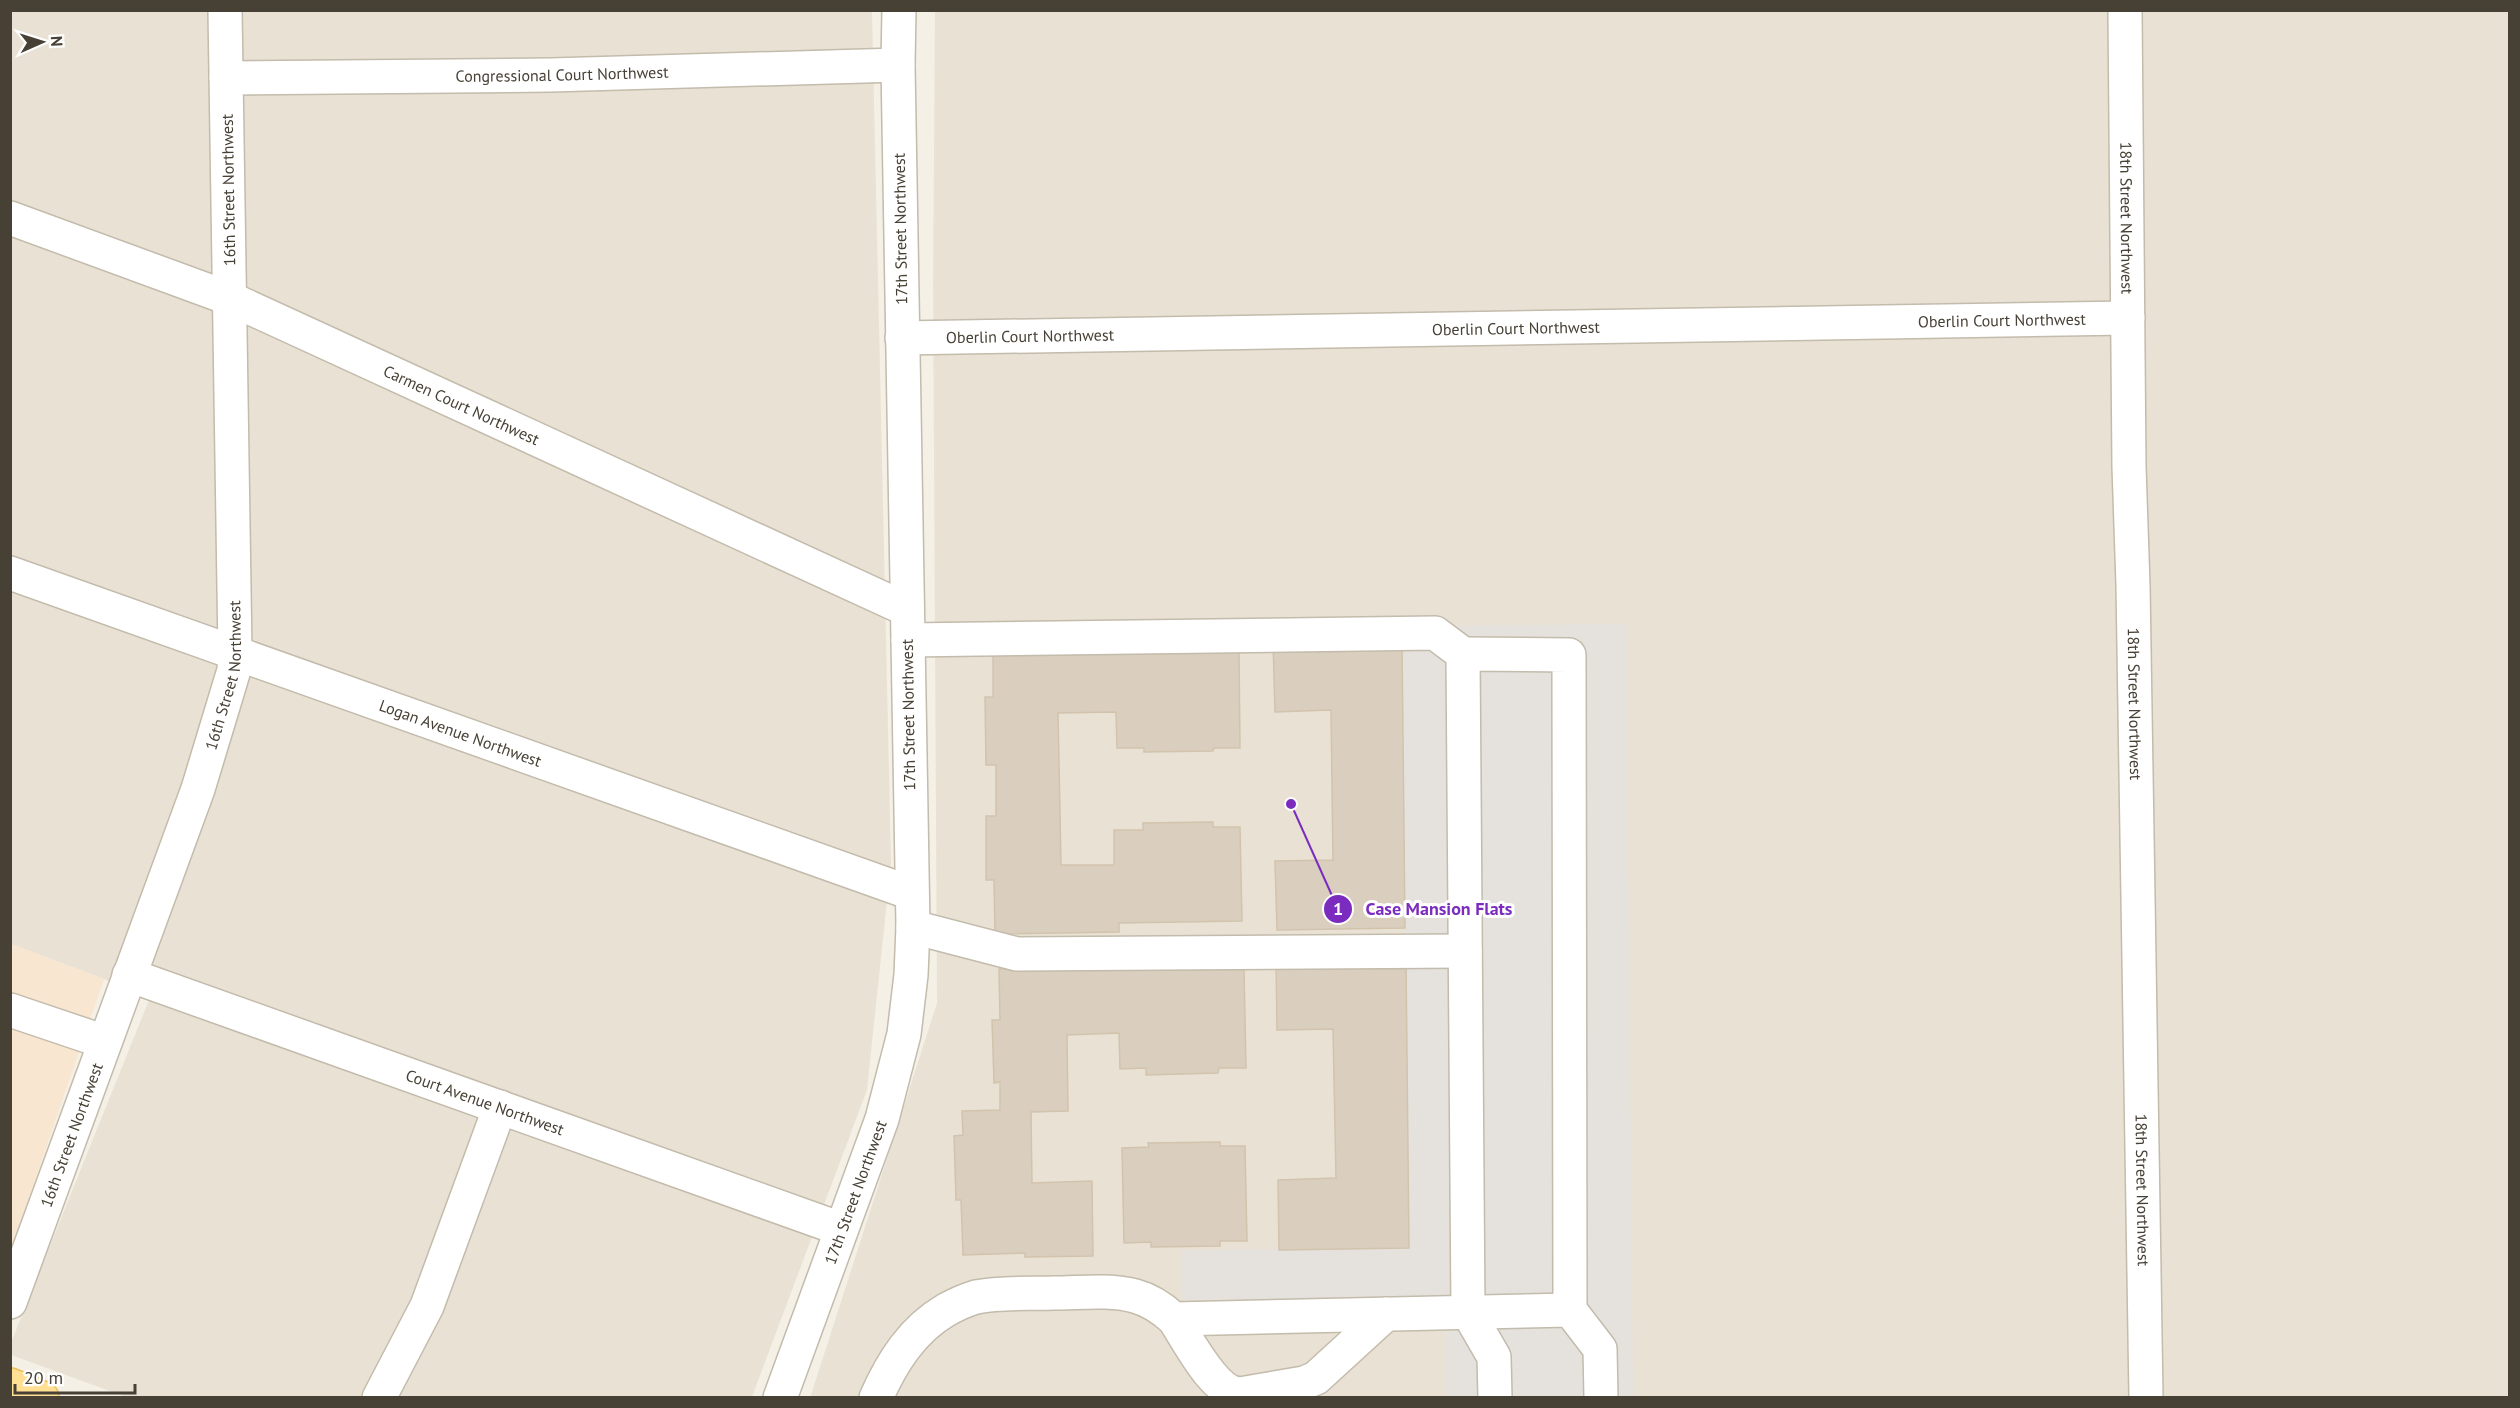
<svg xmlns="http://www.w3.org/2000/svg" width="2520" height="1408" font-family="'PT Sans',sans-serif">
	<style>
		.residential { fill: #e9e2d4 }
		.commercial { fill: #f8e6d0 }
		.parking { fill: #e5e2de }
		.building { fill: #dacebe; stroke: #d2c3ad; stroke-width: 1.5 }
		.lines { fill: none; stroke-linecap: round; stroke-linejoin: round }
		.minor-casing { stroke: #c3bbab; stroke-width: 36 }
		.major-casing { stroke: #ecbf5c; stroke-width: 36 }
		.minor { stroke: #fff; stroke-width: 33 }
		.major { stroke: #ffdf94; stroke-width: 33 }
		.labels { text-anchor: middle; stroke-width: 6; stroke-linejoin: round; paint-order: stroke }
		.street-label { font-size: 16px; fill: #474035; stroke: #fff }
		.leader { fill: none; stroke: #7b2cbf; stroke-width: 2 }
		.callout-dot { fill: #7b2cbf; stroke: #fff; stroke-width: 2 }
		.mark-label { font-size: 18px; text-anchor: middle; font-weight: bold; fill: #fff }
		.callout-label { font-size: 18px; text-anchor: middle; font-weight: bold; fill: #7b2cbf; stroke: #fff; stroke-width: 6; stroke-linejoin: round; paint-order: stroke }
	</style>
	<rect width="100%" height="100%" fill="#f4f0e6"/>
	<path class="residential" d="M11,11H872L891,863L867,1090L752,1397H126L11,1355L10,1345L149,1000L104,979L11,944Z
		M935,11H2509V1397L810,1398L937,1003L933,285Z"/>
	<path class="commercial" d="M11,944L104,979L11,1250Z"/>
	<path class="parking" d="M1626,624L1633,1397H1446L1445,1297L1182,1300L1181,1250L1409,1248L1402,626Z"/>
	<path class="building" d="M1402,640L1405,928L1277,930L1275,861L1333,860L1331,710L1275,712L1273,642Z
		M993,645L1239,651L1240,748H1214L1213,751L1144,752V748H1117L1116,712L1058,713L1061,865H1114V830H1143V823L1213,822V827H1240L1242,921L1119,923V932L995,934L994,880H986V816H996V765H986L985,697H993Z
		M1406,959L1409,1248L1279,1250L1278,1180L1336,1178L1333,1029L1277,1030L1276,961Z
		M1122,962L1121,970L1244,969L1246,1068H1219L1218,1073L1146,1075V1068L1120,1069L1119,1033L1067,1035L1068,1111L1031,1112L1032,1183L1092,1181L1093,1256L1025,1257V1253L963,1255L961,1200H956L954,1136L963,1135L962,1111L1000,1110V1082L994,1083L992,1020H1000L999,969L1060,967Z
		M1220,1142V1146H1245L1247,1241H1220V1246L1151,1247V1242L1124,1243L1122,1148L1149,1147L1148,1143Z"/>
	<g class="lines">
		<defs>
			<g id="minor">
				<path id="s1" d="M2125,10L2129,467L2133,585L2146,1398"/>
				<path id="s2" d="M226,78L551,75L898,65"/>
				<path id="s3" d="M10,218L231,299L906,609"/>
				<path id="s4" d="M902,338L2128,318"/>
				<path id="s5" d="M10,573L911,893"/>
				<path d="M908,640L1435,633L1463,654"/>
				<path d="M913,927L1017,954L1465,951"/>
				<path id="s6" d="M129,975L841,1229"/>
				<path d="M10,1010L105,1042"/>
				<path id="s7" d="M10,1302L198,789L234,670L235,653L225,10"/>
				<path d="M1174,1319C1188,1340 1214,1393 1240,1394L1304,1383L1316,1378L1386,1314"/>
				<path d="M379,1398L427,1306L500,1107"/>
				<path id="s8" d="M780,1398L882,1119L904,1034L911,975L913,927L898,65L899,10"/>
				<path d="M876,1398C892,1362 912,1330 946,1310C955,1305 966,1300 976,1297C1001,1292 1028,1294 1053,1293C1080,1293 1109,1289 1135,1296C1150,1300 1163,1309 1174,1319L1570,1310L1600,1349L1601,1398"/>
				<path d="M1495,1398L1494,1357L1468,1312L1463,654L1569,655L1570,1310"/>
			</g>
			<path id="major" d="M10,1385L42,1398"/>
		</defs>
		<use href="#minor" class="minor-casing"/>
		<use href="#major" class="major-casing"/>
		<use href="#minor" class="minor"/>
		<use href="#major" class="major"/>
	</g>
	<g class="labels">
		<g class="street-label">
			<text dy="6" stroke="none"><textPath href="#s2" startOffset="336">Congressional Court Northwest</textPath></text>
			<text transform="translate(228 190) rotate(-91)" y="6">16th Street Northwest</text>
			<text dy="6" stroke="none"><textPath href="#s1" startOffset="208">18th Street Northwest</textPath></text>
			<text transform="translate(900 229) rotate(-91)" y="6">17th Street Northwest</text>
			<text dy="6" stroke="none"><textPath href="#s4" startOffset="1100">Oberlin Court Northwest</textPath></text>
			<text dy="6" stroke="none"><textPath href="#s4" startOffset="614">Oberlin Court Northwest</textPath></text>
			<text dy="6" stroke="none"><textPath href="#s4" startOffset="128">Oberlin Court Northwest</textPath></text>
			<text dy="6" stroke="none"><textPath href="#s3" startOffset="489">Carmen Court Northwest</textPath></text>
			<text dy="6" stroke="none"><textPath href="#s7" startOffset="664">16th Street Northwest</textPath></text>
			<text dy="6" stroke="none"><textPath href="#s1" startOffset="694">18th Street Northwest</textPath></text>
			<text transform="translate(908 715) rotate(-91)" y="6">17th Street Northwest</text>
			<text dy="6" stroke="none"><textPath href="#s5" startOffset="478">Logan Avenue Northwest</textPath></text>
			<text dy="6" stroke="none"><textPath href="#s6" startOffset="378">Court Avenue Northwest</textPath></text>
			<text dy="6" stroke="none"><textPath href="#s7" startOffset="178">16th Street Northwest</textPath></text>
			<text dy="6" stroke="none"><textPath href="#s1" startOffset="1180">18th Street Northwest</textPath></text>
			<text dy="6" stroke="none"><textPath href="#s8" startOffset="219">17th Street Northwest</textPath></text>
		</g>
	</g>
	<path class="leader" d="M1291 804L1338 909"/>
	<g class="callout-dot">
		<circle cx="1291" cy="804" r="6"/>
		<circle cx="1338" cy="909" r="15"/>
	</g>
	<g class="mark-label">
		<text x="1338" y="915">1</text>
	</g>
	<g class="callout-label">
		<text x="1439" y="915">Case Mansion Flats</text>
	</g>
	<rect width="2520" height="1408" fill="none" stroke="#474035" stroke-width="24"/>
	<g transform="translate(42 42) rotate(87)" stroke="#ffffff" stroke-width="4.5" paint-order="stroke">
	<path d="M0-4.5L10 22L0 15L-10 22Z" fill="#474035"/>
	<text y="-9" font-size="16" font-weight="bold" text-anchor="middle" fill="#474035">N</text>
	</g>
	<path d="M15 1384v9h120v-9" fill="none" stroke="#474035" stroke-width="3"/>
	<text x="24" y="1384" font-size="18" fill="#474035" stroke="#ffffff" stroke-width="4.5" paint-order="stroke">20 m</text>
</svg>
